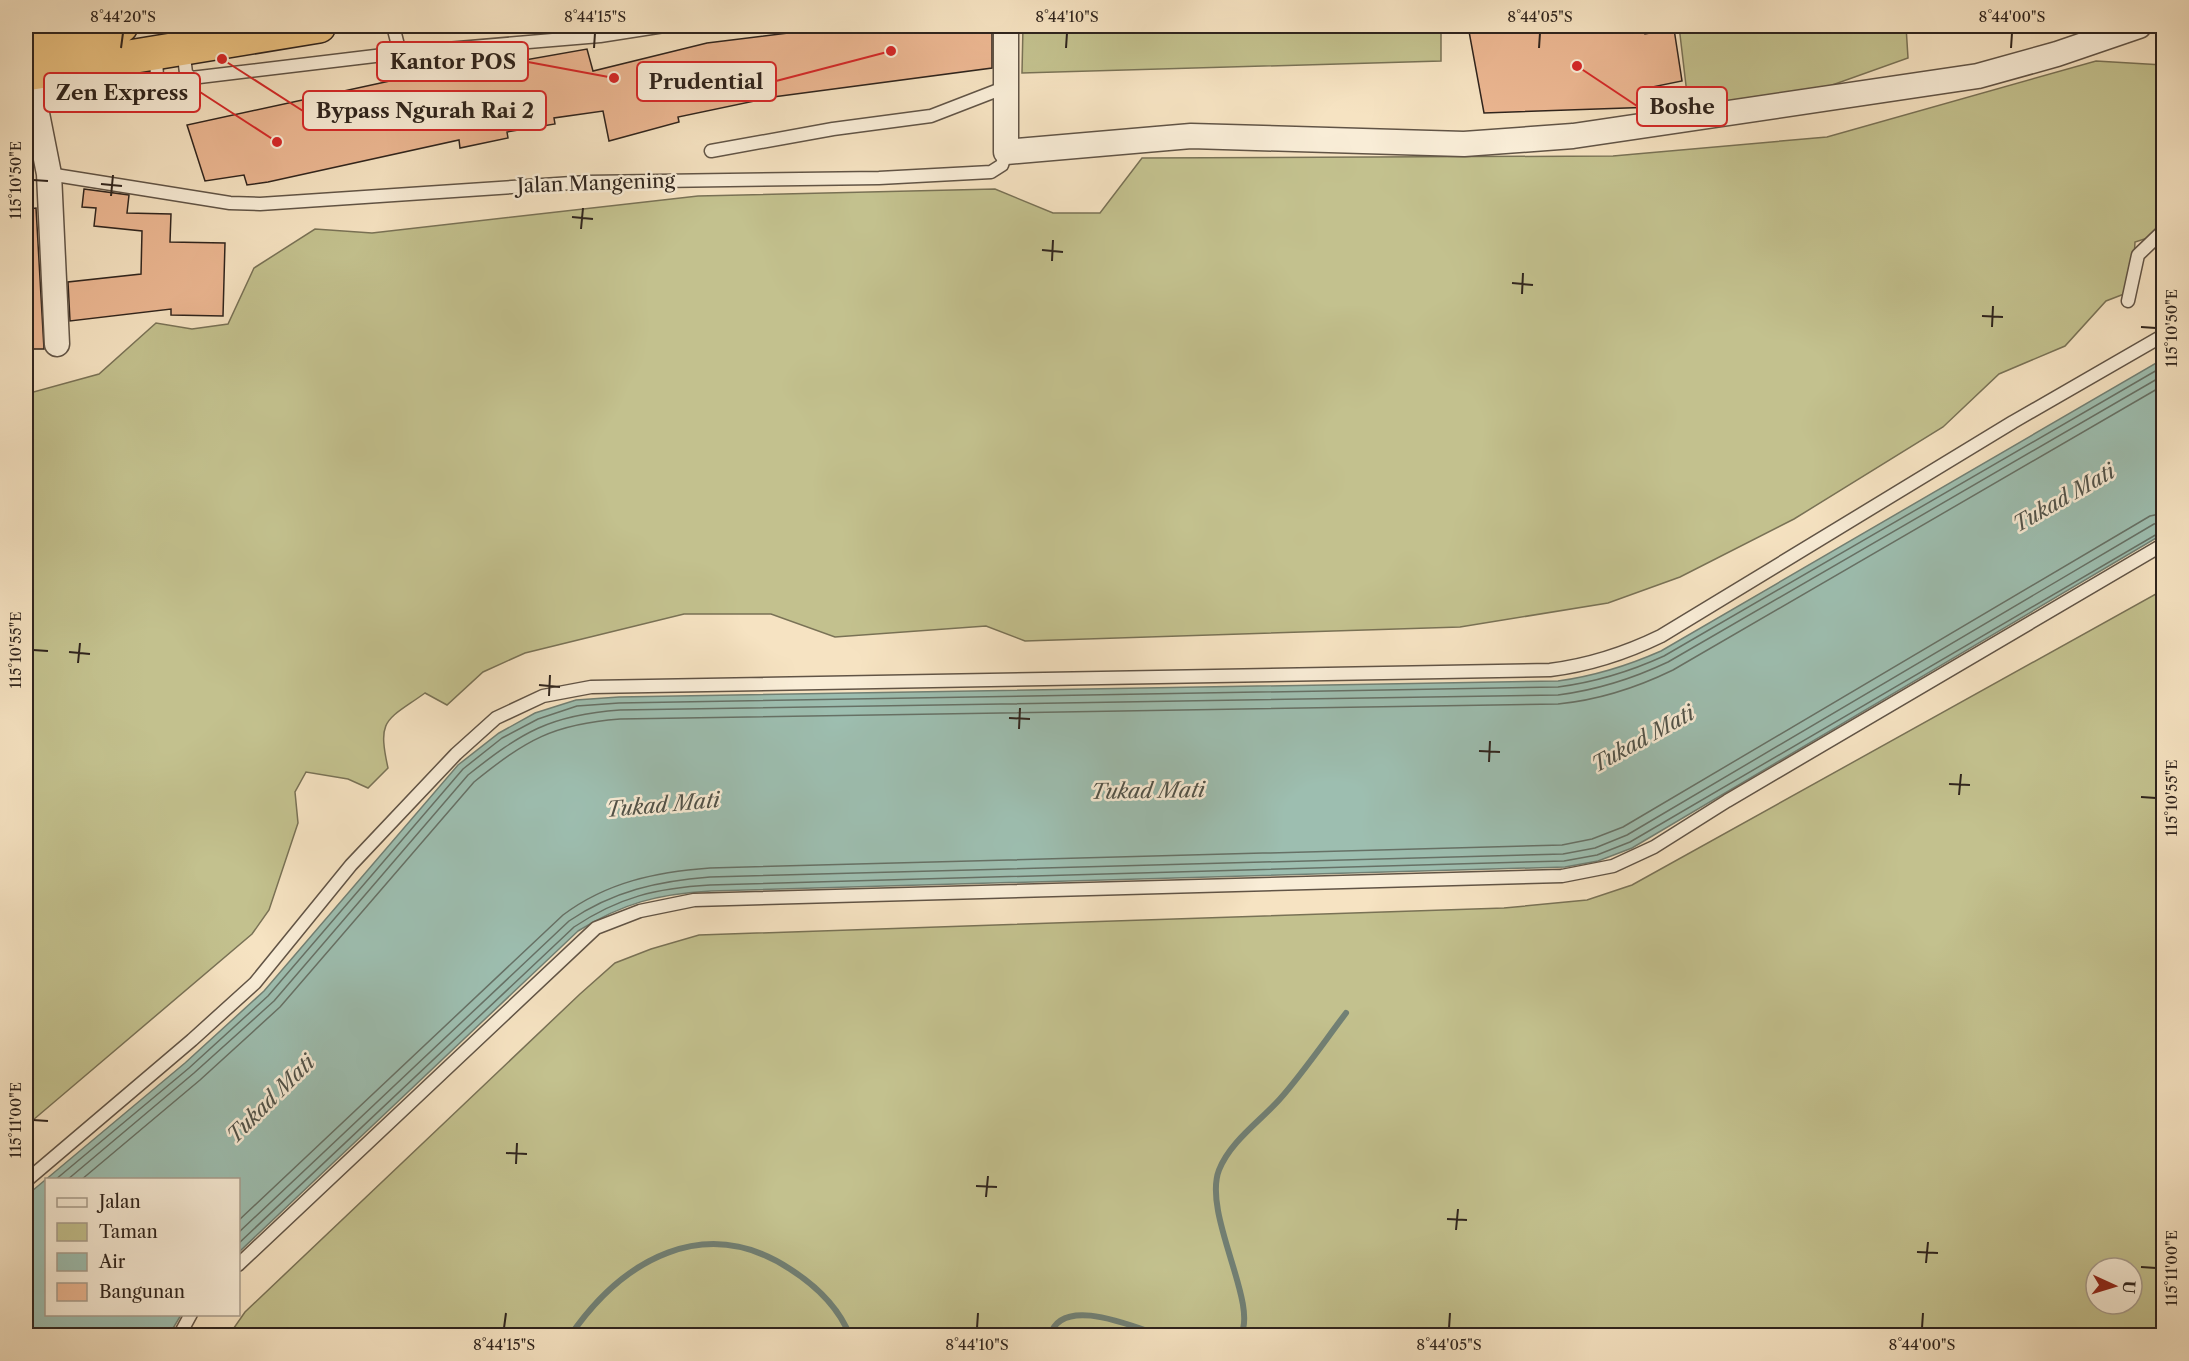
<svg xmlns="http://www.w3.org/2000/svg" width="2189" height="1361" font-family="'Libre Caslon Text',serif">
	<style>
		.green { fill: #c3c18e; stroke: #797256; stroke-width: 1.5; fill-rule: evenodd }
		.water { fill: #9dbeb0; stroke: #718075; stroke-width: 1.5 }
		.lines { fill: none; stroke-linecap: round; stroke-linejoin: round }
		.shore { stroke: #667166; stroke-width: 1.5 }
		.stream { stroke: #718075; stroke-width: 6 }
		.building { fill: #ecb792; stroke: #2f241d; stroke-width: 1.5 }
		.lane-casing { stroke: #615446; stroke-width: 15 }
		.street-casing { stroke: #615446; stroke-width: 27 }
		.highway-casing { stroke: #2f241d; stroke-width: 36 }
		.lane { stroke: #f9edd7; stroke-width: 12 }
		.street { stroke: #f9edd7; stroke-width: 24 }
		.highway { stroke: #ebc281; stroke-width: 33 }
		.ticks { fill: none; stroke: #2f241d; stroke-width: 2 }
		.labels { text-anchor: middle; stroke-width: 5; stroke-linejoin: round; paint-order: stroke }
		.street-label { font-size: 20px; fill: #2f241d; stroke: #f9edd7 }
		.water-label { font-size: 21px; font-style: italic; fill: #505249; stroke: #f9edd7 }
		.leader { fill: none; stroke: #d62828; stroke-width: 2 }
		.callout-dot { fill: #d62828; stroke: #f9edd7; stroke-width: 2 }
		.callout { fill: #f9edd7; stroke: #d62828; stroke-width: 2 }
		.callout-label { font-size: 21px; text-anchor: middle; font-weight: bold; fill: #2f241d }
		.neatline { fill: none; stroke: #2f241d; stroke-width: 2 }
		.ticks-label { font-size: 15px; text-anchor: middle; fill: #2f241d }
	</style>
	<rect width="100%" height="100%" fill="#f6e3c2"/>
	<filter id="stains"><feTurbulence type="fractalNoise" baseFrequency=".00333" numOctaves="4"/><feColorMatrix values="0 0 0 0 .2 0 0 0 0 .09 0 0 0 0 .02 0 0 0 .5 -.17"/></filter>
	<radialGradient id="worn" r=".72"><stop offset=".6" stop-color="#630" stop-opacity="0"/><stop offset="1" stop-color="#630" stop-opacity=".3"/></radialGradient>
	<path class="green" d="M1023,26H1441V61L1022,73Z
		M1679,26H1906L1908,58L1807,94L1689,111Z
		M2096,61L2163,65V233L2135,242L2132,291L2106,301L2065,346L1999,374L1943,427L1794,519L1680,577L1608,603L1460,627L1025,641L986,626L835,637L771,614H684L525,653L483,672L447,705L425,693C386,721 377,718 388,768L368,788L348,779L306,772L295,792L298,823L269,910L252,934L26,1126V394L99,374L156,323L192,329L228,324L254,268L315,229L372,233L698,196L995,189L1053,213H1100L1142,158L1613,156L1827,137Z
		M2163,590V1335H229L245,1312L580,994L615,963L651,949L699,935L1504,908L1587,900L1632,885ZM2096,1268H2132V1304H2096Z"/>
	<path class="water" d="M2163,359V534L1632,848L1598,861L1565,867L711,891C658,894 623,903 578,931L239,1252L238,1180H46V1314L181,1315L169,1335H26V1196L185,1063L264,991L458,765L499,733L535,713L576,700L619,697L1558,681C1595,676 1627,666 1661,651Z"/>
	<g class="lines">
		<path class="shore" d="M55,1180L189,1068L268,996L463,769L502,738L538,719L577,706L619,703L1558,687C1596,682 1629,672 1664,656L2164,366
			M67,1180L194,1073L274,1001L468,775C522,732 550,715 620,710L1558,695C1597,690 1632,679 1668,662L2164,375
			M81,1180L200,1080L280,1007L474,782C526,740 553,724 620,719L1558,704C1599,700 1636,688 1673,670L2164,385
			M238,1221L563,915C607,882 656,872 710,868L1562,845L1592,839L1623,827L2150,516L2164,513
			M238,1233L569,921C613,891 658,881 710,877L1563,854L1595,848L1627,835L2154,524L2164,522
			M238,1244L574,927C619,897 657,888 710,885L1564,861L1597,855L1630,842L2164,530"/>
		<path class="stream" d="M570,1336C623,1259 705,1213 790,1269C815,1285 839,1308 850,1336
			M1050,1336C1061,1294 1134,1327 1162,1336
			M1240,1336C1260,1306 1202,1214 1219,1170C1230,1142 1259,1122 1279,1100C1303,1073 1324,1042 1346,1013"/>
	</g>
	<path class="building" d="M845,26H992V68L773,97L678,117L679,122L609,141L603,111L554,118L555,124L507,132L508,138L460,148L459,140L268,182L247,185L244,175L205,181L187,125L399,79L446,74L587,49L593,71L707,43Z
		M1468,26H1644L1645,34L1674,29L1682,81L1652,87L1655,107L1484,113Z
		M84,189L129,195L127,213L171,214L170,242L225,243L223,316L171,315V309L70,321L68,282L141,274L142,231L94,226L96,208L82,207Z
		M36,208L44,349H28L26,263H29V248H32L29,209Z"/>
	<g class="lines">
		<defs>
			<path id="lane" d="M393,26L400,53
				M183,48L186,73L191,78L400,53L600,36L664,26
				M73,67L84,92L93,95L151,85L157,78L156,56
				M711,151L833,129L931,116L1006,87
				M49,174L230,203L260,204L587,182L879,178L991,172L1002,165L1006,152
				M2128,301L2138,255L2164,230
				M26,1181L192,1040L255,983L351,865L456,754L496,718L543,696L591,687L1550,670C1590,665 1624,654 1661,636L2013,422L2164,335
				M238,1265L596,928L640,911L694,900L1562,876L1613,866L1654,847L1727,801L2164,544
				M179,1336L191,1314"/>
			<path id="street" d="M1006,26V152L1191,136L1464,144L1573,136L1978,76L2057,54L2139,26
				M29,73L49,174L57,344"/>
			<path id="highway" d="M26,42L121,26
				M26,74L319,26"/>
		</defs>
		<use href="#lane" class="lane-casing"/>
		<use href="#street" class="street-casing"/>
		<use href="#highway" class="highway-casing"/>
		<use href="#lane" class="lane"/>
		<use href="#street" class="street"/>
		<use href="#highway" class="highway"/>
	</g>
	<path class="ticks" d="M121,48L123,33M594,48L595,33M1066,48L1067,33M1539,48L1540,33M2011,48L2012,33M33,180L48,181M101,184L122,186M111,196L113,175M572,217L593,219M581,229L583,208M1042,250L1063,252M1052,261L1053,240M1512,283L1533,285M1522,294L1523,273M1982,316L2003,317M1992,327L1993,306M2141,327L2156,328M33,650L48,651M69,652L90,654M78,663L80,643M539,685L560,687M549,696L550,675M1009,718L1030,719M1019,729L1020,708M1479,751L1500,752M1489,762L1490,741M1949,784L1970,785M1959,795L1961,774M2141,797L2156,798M33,1120L48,1121M506,1153L527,1154M516,1164L517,1143M976,1186L997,1187M986,1197L988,1176M1447,1219L1467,1220M1456,1230L1458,1209M1917,1252L1938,1253M1926,1263L1928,1242M2141,1267L2156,1268M504,1328L506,1313M977,1328L978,1313M1449,1328L1450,1313M1922,1328L1923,1313"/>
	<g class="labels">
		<g class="street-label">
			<text transform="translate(596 183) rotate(-2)" y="7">Jalan Mangening</text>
		</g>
		<g class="water-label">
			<text transform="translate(2064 498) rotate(-30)" y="7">Tukad Mati</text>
			<text transform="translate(1643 739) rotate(-29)" y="7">Tukad Mati</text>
			<text transform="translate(1148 791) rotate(-1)" y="7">Tukad Mati</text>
			<text transform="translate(663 805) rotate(-5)" y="7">Tukad Mati</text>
			<text transform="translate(271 1099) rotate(-45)" y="7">Tukad Mati</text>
		</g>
	</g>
	<path class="leader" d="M614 78L528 62M891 51L776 81M277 142L200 92M1577 66L1637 106M222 59L303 111"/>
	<g class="callout-dot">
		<circle cx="614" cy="78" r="6"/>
		<circle cx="891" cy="51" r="6"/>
		<circle cx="277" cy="142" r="6"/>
		<circle cx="1577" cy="66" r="6"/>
		<circle cx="222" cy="59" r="6"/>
	</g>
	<g class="callout">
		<rect x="377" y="42" width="151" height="39" rx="6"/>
		<rect x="637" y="62" width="139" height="39" rx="6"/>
		<rect x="44" y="73" width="156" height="39" rx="6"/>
		<rect x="1637" y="87" width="90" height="39" rx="6"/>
		<rect x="303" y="91" width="243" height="39" rx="6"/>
	</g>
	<g class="callout-label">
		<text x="453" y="69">Kantor POS</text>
		<text x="706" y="89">Prudential</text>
		<text x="122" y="100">Zen Express</text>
		<text x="1682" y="114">Boshe</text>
		<text x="425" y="118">Bypass Ngurah Rai 2</text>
	</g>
	<rect width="2189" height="1361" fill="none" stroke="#f6e3c2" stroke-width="66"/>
	<rect x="45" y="1178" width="195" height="138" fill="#f9edd7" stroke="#a89d8d" stroke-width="1.5"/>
	<rect x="57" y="1198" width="30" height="9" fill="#f9edd7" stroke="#a89d8d" stroke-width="1.5"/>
	<text x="99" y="1208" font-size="18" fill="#2f241d">Jalan</text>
	<rect x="57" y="1223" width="30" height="18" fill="#c3c18e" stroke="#a89d8d" stroke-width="1.5"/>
	<text x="99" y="1238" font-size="18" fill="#2f241d">Taman</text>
	<rect x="57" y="1253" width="30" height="18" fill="#9dbeb0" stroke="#a89d8d" stroke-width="1.5"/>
	<text x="99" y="1268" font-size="18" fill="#2f241d">Air</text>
	<rect x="57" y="1283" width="30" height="18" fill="#ecb792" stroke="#a89d8d" stroke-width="1.5"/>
	<text x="99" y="1298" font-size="18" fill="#2f241d">Bangunan</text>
	<g transform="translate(2114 1286) rotate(94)"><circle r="28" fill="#f9edd7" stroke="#a89d8d" stroke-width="1.5"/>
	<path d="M0-4.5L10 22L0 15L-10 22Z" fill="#8f2418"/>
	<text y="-9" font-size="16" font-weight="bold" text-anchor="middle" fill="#2f241d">U</text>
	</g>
	<rect x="33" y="33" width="2123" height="1295" class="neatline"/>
	<g class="ticks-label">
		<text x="123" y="22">8°44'20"S</text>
		<text x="595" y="22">8°44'15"S</text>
		<text x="1067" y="22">8°44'10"S</text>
		<text x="1540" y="22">8°44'05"S</text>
		<text x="2012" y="22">8°44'00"S</text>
		<text transform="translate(16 180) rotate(-90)" y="5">115°10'50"E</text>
		<text transform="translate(2172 328) rotate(-90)" y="5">115°10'50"E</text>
		<text transform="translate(16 650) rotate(-90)" y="5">115°10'55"E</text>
		<text transform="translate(2172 798) rotate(-90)" y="5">115°10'55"E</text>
		<text transform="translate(16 1120) rotate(-90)" y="5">115°11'00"E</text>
		<text transform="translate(2172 1268) rotate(-90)" y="5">115°11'00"E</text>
		<text x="504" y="1350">8°44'15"S</text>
		<text x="977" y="1350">8°44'10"S</text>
		<text x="1449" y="1350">8°44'05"S</text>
		<text x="1922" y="1350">8°44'00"S</text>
	</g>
	<rect width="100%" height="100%" filter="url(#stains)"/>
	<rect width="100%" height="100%" fill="url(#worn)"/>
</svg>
